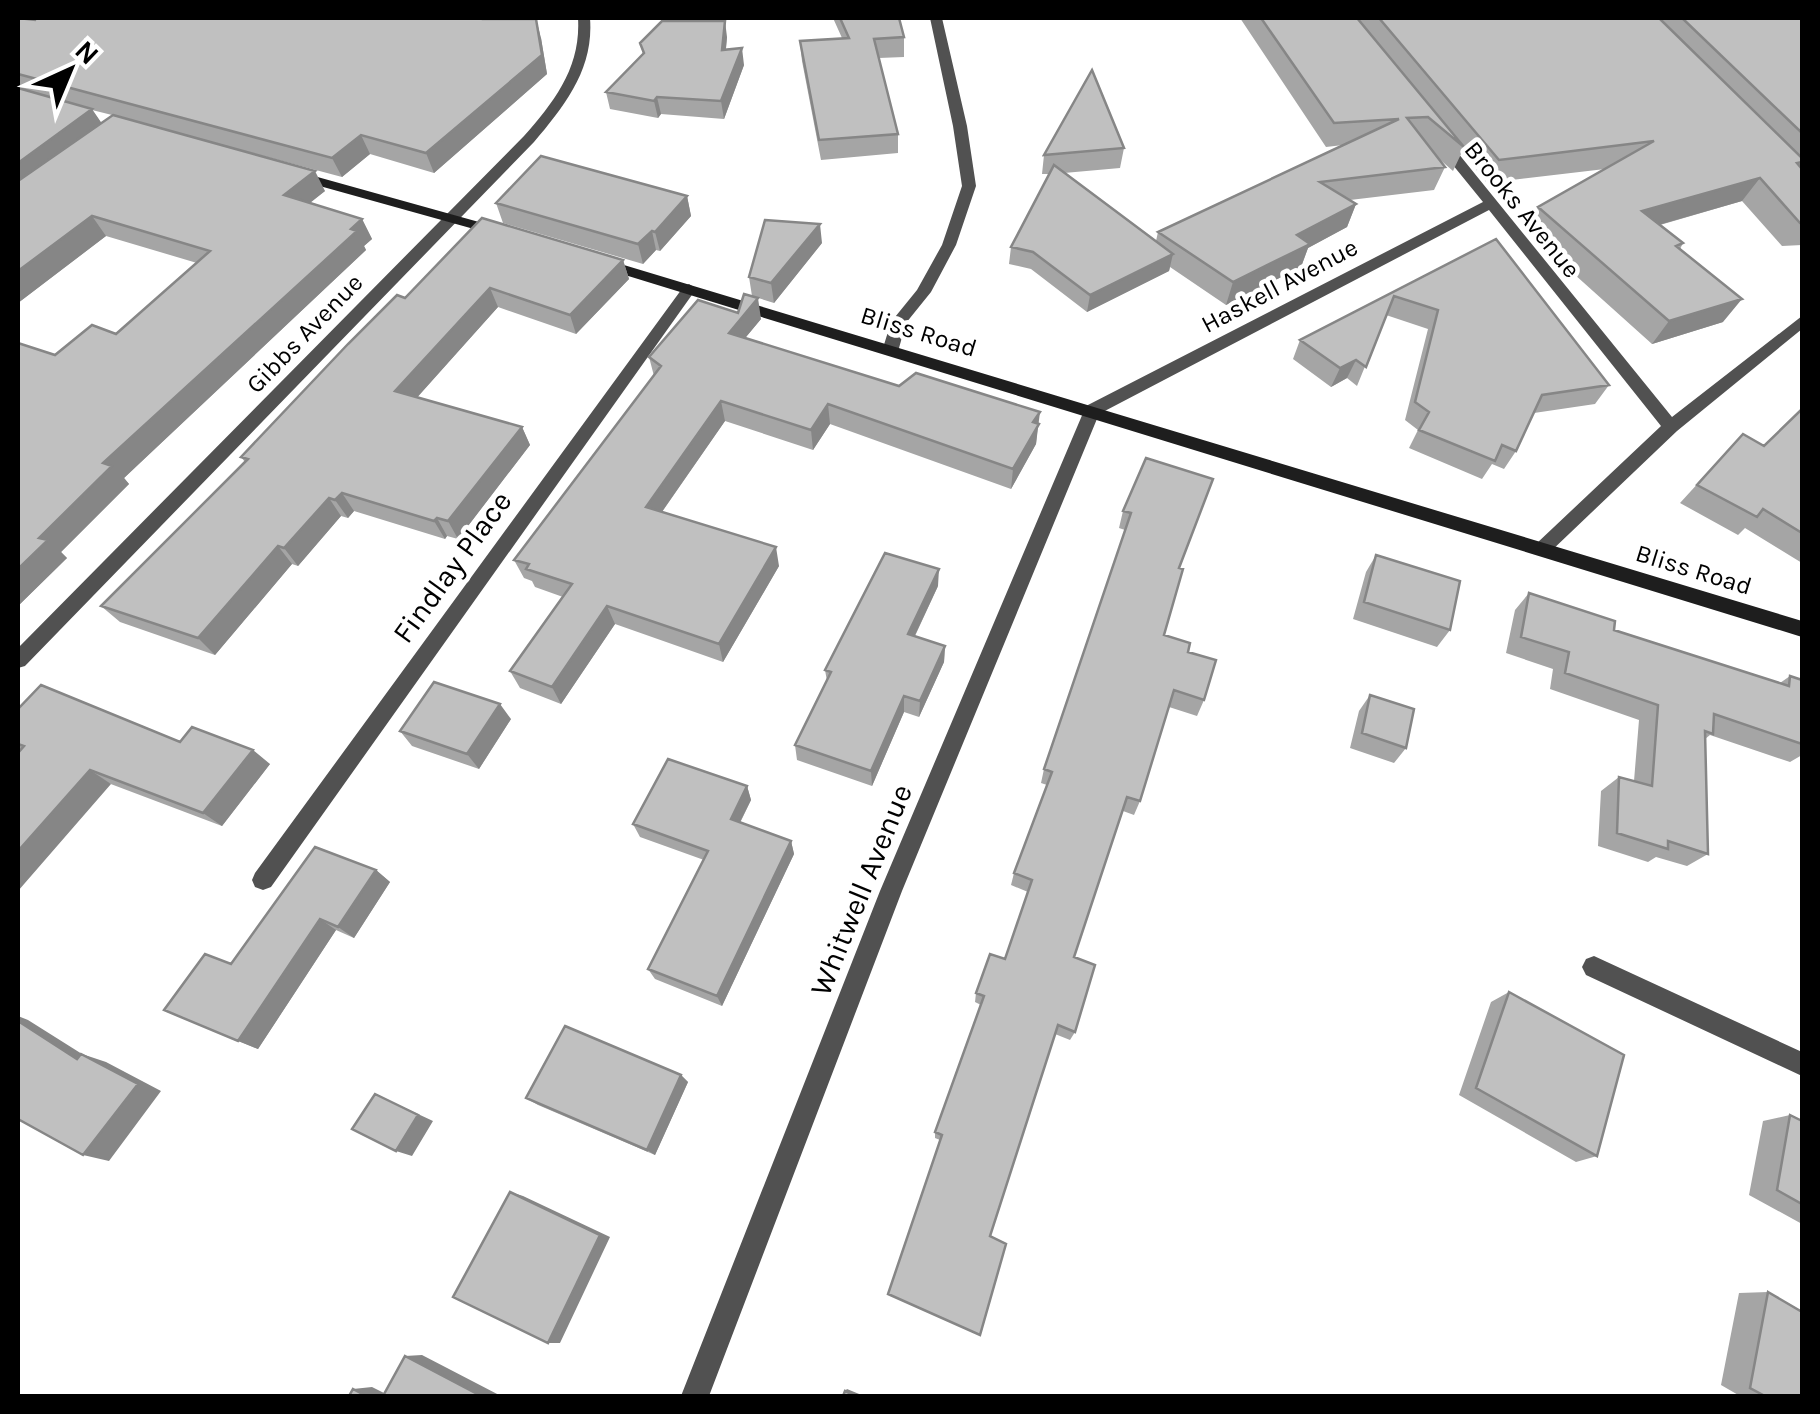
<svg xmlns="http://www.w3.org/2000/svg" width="1820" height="1414" font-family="Karla,sans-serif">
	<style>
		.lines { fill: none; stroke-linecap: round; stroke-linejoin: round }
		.street { fill: #515151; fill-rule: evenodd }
		.secondary { fill: #1e1e1e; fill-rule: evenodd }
		.wall { fill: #a5a5a5; fill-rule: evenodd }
		.shaded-wall { fill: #868686 }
		.building { fill: #c0c0c0; stroke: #868686; stroke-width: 2.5 }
		.labels { text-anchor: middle; stroke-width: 9; stroke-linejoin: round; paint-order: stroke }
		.far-street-label { font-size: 25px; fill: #000; stroke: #fff }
		.street-label { font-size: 30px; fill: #000; stroke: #fff }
	</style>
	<rect width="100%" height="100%" fill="#fff"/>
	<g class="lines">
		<path class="street" d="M578,18H590C594,69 565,105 534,142L25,666L18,668V648L524,136C555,101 581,67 578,18Z
			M930,18H942L967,126L976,186L956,245L931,292L906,323L899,348L891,353L883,348L891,322L917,290L942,245L962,186L953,126Z
			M1435,137H1445L1672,417L1802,316V329L1677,431L1548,554L1542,556L1533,549L1536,544L1661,426L1489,210L1099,414L902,891L709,1396H681L880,891L1086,406L1483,202L1435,143Z
			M689,284L697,289L694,292L271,887L263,890L255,887L252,880L255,873L684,286Z
			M1594,956L1802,1052V1076L1586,975L1582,967L1586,959Z"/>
		<path class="secondary" d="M296,171L504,229L506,232L499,236L291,178L289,175Z
			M604,259L1802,621V637L599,267V261Z"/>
	</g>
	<path class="wall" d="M18,18L35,20L36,18H488V19L541,38L547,74L434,173L370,154L342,177L159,128L325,191L309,203L362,219L372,239L364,246L366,250L124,478L129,484L61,552L67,558L18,606L55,355L116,334L197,263L106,236L18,303ZM92,110L112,115L101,123Z
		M833,18H899L904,37V57L879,58L898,134V153L821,160L802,61L800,41L842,38Z
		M1240,18H1802V245L1782,246L1742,201L1660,225L1683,243L1680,249L1723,322L1652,344L1525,230L1538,207L1605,169L1487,183L1462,152L1453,171L1437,157L1445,167L1434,190L1350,200L1356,204L1347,227L1308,248L1301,267L1226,305L1170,267L1169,271L1087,312L1031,269L1009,264L1011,247L1049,174H1042L1044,155L1124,148L1120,168L1064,173L1156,241L1158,232L1343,145L1326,147Z
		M727,37L726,49L744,65L724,119L661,114L658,118L610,109L606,92L643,54L640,43Z
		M687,196L691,216L660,251L656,250L643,264L503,223L496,203Z
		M1496,239L1609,385L1595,404L1534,413L1516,451L1504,469L1492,464L1482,479L1409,448L1418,430L1405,420L1428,329L1386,315L1357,386L1347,378L1331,387L1293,359L1300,340Z
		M822,243L774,303L752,296L749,277Z
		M623,260L629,279L576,334L498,307L417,397L522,427L530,445L458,539L447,536L445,539L354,511L348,518L341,516L298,566L292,564L215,655L120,622L101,606L245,462L241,457L405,298Z
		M738,313L761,319L745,338L899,386L1038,424L1036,444L1011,489L830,424L813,450L725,421L662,512L779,566L723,662L615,624L561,704L520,688L510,671L563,597L535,587L532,581L524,578L514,560L654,376L649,357Z
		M1802,409V563L1745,528L1738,535L1680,503L1743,434L1764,446Z
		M1146,458L1179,568L1164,635L1188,652L1204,700L1197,716L1169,707L1140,801L1134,815L1123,811L1074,957L1075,1032L1070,1040L1055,1034L990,1236L980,1335L940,1140L935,1138V1132L981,1005L975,1002L976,993L1005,959L1028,892L1011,885L1014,873L1047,785L1041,783L1044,769L1125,530L1119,528L1123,511Z
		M1376,555L1450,630L1437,647L1353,619L1366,572Z
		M938,586L915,636L945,646L944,662L919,717L904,712L872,786L797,760L795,745L827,681L825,670Z
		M1529,593L1614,630L1780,683L1790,676L1802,680V755L1790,762L1710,735L1705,739L1708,854L1687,866L1656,857L1648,862L1598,846L1601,791L1619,777L1634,781L1639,720L1550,689L1553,669L1506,653L1515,610Z
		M1370,695L1406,748L1394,763L1350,748L1359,711Z
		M18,709L180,742L270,764L222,826L18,749Z
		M511,719L479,769L412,746L400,731Z
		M747,786L751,800L740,823L791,841L794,854L722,1006L655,979L648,969L704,860L640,837L633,824Z
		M376,870L390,882L354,938L336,930L258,1049L164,1010L231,964Z
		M1509,992L1597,1156L1576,1162L1459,1095L1491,1002Z
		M681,1075L688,1082L655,1155L538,1105L526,1098Z
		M1790,1115L1802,1121V1224L1749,1195L1763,1121Z
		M1768,1292L1802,1396H1740L1721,1385L1739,1293Z"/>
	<path class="shaded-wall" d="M536,19L541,38L547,74L434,173L426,153Z
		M725,21L727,37L724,67L722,50Z
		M742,48L744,65L724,119L721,101Z
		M657,97L661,114L658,118L654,101Z
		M92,109L105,128L18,194V163Z
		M361,135L370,154L342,177L332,158Z
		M315,171L325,191L295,215L284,195Z
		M1760,178L1742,201L1627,234L1642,211Z
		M687,196L691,216L660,251L655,232Z
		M1356,204L1347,227L1308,248L1301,267L1226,305L1233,282L1297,235Z
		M92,216L106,236L18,303V271Z
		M362,219L372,239L364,246L366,250L124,478L129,484L61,552L67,558L18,606V569L39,538L103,463Z
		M820,224L822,243L774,303L771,283Z
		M652,231L656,250L643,264L638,244Z
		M1173,254L1169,271L1087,312L1090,295Z
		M623,260L629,279L576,334L570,315Z
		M490,288L498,307L406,410L395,391Z
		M758,298L761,319L732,354L729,333Z
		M1742,299L1723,322L1652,344L1669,321Z
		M1356,360L1347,378L1331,387L1340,368Z
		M721,401L725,421L652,526L646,507Z
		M828,404L830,424L813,450L811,430Z
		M1040,412L1036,444L1011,489L1013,469L1033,422Z
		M522,427L530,445L458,539L448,521Z
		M342,493L354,511L348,518L335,500Z
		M329,498L341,516L298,566L284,548Z
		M437,518L447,536L445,539L434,521Z
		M278,546L292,564L215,655L198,638Z
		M776,547L779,566L723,662L719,644Z
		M939,569L938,586L908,650V634Z
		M607,606L615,624L561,704L552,687Z
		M945,646L944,662L919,717L920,701Z
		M904,696V712L872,786L871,771Z
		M500,704L511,719L479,769L467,754Z
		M253,750L270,764L222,826L203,813Z
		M90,770L111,784L18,891V851Z
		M747,786L751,800L735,832L731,819Z
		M791,841L794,854L722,1006L717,996Z
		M376,870L390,882L354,938L338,927Z
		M320,919L336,930L258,1049L238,1041Z
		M18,1016L28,1020L82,1054L106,1062L161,1091L109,1161L83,1155L77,1059L18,1021Z
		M681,1075L688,1082L655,1155L647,1150Z
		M375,1094L433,1121L412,1156L396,1151Z
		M510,1192L523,1196L610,1237L560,1343H548Z
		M422,1355L501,1396H481L405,1356Z
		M372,1387L390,1396H366L353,1389Z
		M847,1389L864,1396H856L845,1391Z"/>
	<path class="building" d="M18,18L35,20L36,18H483V19H536L542,55L426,153L361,135L332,158L18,74Z
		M840,18H899L904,37L874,39L898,134L819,140L800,41L849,38Z
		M1261,18H1357L1464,147L1428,117L1407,118L1445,167L1320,182L1356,204L1297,235L1310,244L1233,282L1158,232L1399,119L1334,123Z
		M1379,18H1659L1802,158V162L1797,163L1802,169V223H1800L1760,178L1642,211L1683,243L1676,246L1742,299L1669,321L1538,207L1654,141L1499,160Z
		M1682,18H1802V133Z
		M662,21H725L722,50L742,48L721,101L657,97L654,101L606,92L644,53L640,43Z
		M1092,70L1124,148L1044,155Z
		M18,88L92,109L18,163Z
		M113,115L315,171L284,195L362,219L351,229L357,231L103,463L112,466L39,538L48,540L18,569V343L55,355L92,325L116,334L210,251L92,216L18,271V181Z
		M541,156L687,196L655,232L652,231L638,244L496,203Z
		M1054,165L1173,254L1090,295L1033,252L1011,247Z
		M482,218L623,260L570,315L490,288L395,391L522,427L448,521L437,518L434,521L342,493L335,500L329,498L284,548L278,546L198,638L101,606L248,459L241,457L348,344L397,295L405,298Z
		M765,220L820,224L771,283L749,277Z
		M1496,239L1609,385L1542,395L1516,451L1502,445L1495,461L1419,430L1429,412L1415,402L1438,310L1394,296L1366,367L1356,360L1340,368L1300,340Z
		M744,294L758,298L729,333L899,386L916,373L1040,412L1033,422L1039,424L1013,469L828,404L811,430L721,401L646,507L776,547L719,644L607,606L552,687L510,671L572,584L526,569L529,564L514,560L661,366L649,357L698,300L738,313Z
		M1802,409V533L1763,509L1757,517L1697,485L1743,434L1764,446Z
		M1146,458L1213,479L1179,568L1183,569L1164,635L1190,643L1188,652L1216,660L1204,700L1174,690L1140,801L1127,797L1074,957L1095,965L1075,1032L1058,1025L990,1236L1006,1244L980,1335L888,1294L942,1135L935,1132L984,996L976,993L990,954L1005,959L1032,880L1014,873L1052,772L1044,769L1131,513L1123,511Z
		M885,553L939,569L908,634L945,646L920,701L904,696L871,771L795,745L831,672L825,670Z
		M1376,555L1460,581L1450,630L1364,602Z
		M1529,593L1615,621L1614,630L1789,686L1790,676L1802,680V744L1714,714L1713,734L1705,731L1708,854L1668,841V849L1617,833L1619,777L1652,786L1658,705L1565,673L1569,652L1521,637Z
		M434,682L500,704L467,754L400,731Z
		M41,685L180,742L192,727L253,750L203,813L90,770L18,851V753L24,746L18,744V709Z
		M1370,695L1414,709L1406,748L1362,733Z
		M668,759L747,786L731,819L791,841L717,996L648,969L708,851L633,824Z
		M315,847L376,870L338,927L320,919L238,1041L164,1010L205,954L231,964Z
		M1509,992L1624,1055L1597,1156L1476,1088Z
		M18,1021L77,1059L81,1054L138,1084L83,1155L18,1119Z
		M565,1026L681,1075L647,1150L526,1098Z
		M375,1094L418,1115L396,1151L352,1129Z
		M1790,1115L1802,1121V1204L1777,1190Z
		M510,1192L600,1235L548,1343L453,1297Z
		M1768,1292L1802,1312V1396H1765L1750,1388Z
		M405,1356L481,1396H383Z
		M353,1389L366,1396H349Z
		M845,1391L856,1396H843Z"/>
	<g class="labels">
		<g class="far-street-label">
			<text transform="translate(1523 209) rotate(51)" y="9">Brooks Avenue</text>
			<text transform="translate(1279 285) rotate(-28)" y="9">Haskell Avenue</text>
			<text transform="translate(919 331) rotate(17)" y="9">Bliss Road</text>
			<text transform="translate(304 333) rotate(-46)" y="9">Gibbs Avenue</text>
			<text transform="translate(1694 569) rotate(17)" y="9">Bliss Road</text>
		</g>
		<g class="street-label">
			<text transform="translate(452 567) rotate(-54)" y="10">Findlay Place</text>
			<text transform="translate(861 890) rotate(-68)" y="10">Whitwell Avenue</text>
		</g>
	</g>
	<rect width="1820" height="1414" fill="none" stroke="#000000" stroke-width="40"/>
	<g transform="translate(70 70) rotate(44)" stroke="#ffffff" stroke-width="8" paint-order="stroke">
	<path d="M0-8L18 38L0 25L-18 38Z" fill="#000000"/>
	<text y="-15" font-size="28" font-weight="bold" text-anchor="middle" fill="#000000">N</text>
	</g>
</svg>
